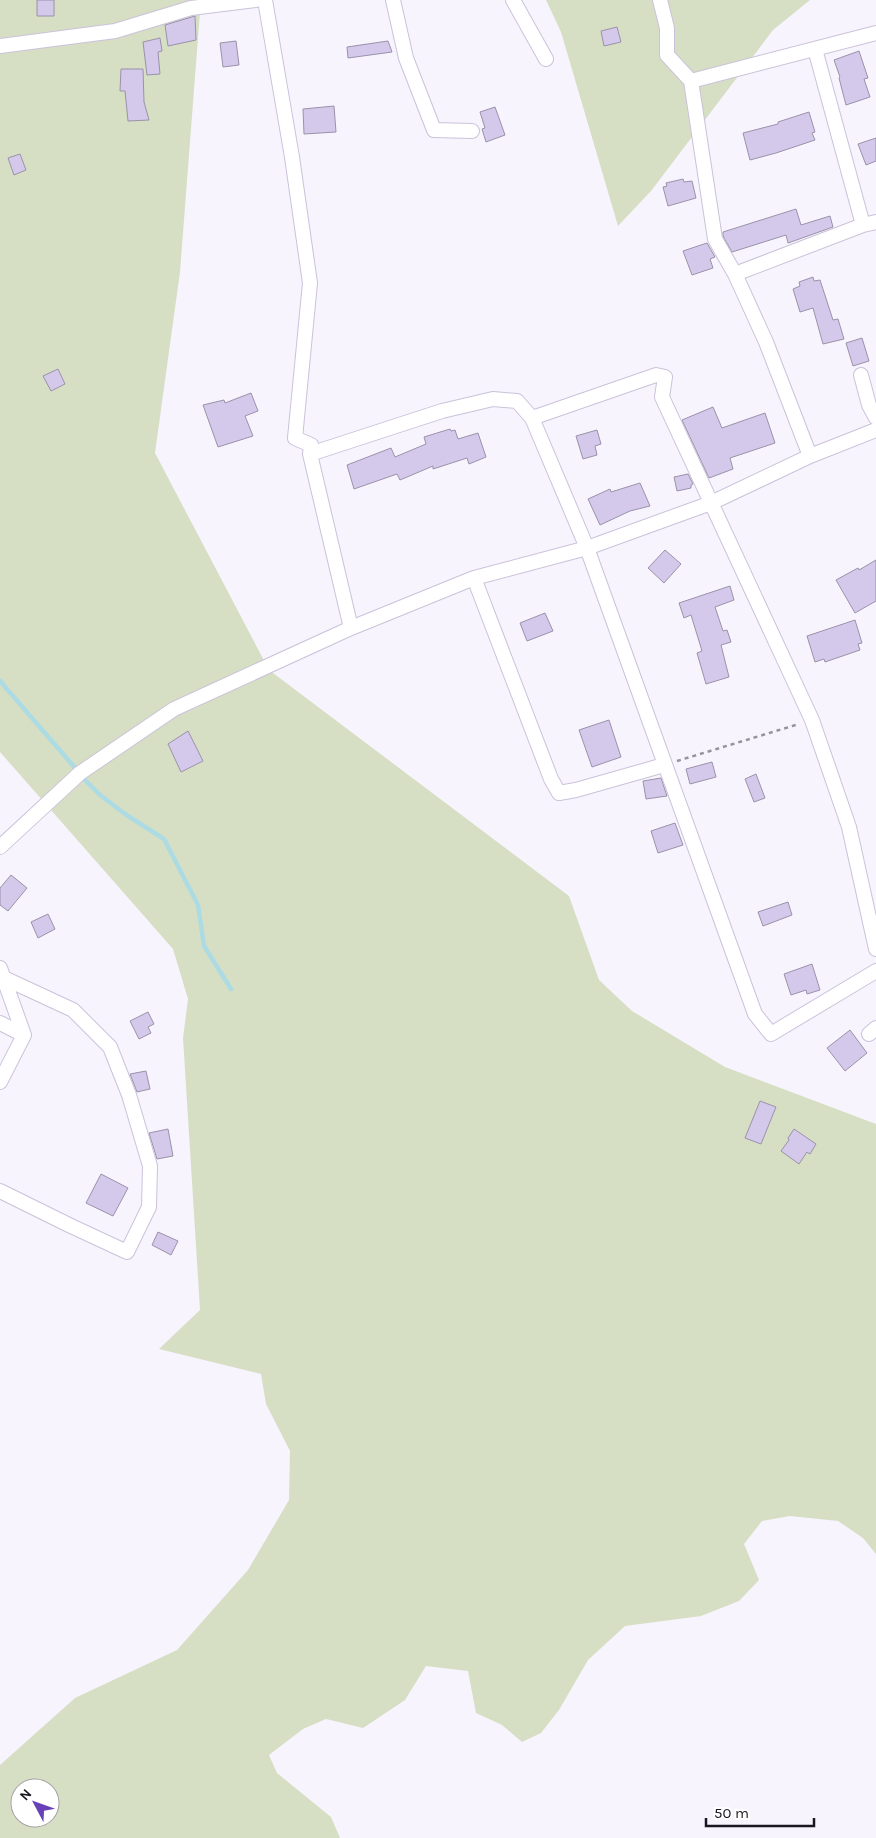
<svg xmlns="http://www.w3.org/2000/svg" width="876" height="1838" font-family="Karla,sans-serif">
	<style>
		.green { fill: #d6dfc4; fill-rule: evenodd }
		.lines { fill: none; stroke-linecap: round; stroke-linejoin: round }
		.stream { stroke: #addbe3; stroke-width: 4.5 }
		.building { fill: #d5c9eb; stroke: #9a92a9 }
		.street-casing { stroke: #cbc2da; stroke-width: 16 }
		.path { stroke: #96939c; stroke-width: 2.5; stroke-dasharray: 4 4; stroke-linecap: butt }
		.street { stroke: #fff; stroke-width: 14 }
	</style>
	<rect width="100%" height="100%" fill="#f7f4fe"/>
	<path class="green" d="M0,0H199L200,12L180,272L155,453L269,670L569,896L599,980L632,1011L725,1067L876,1124V1554L863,1538L838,1521L790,1516L762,1521L744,1544L759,1580L739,1601L701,1616L625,1626L588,1660L559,1710L541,1733L522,1742L502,1725L476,1713L468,1671L426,1666L405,1700L363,1728L326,1719L303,1729L269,1755L277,1773L331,1817L340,1838H0V1765L75,1698L177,1650L248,1570L289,1500L290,1451L266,1404L261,1374L159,1349L200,1310L183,1038L188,999L173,949L0,752ZM20,1788H50V1818H20Z
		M546,0H810L773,30L651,191L618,226L561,32Z"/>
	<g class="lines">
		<path class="stream" d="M0,681L76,769
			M85,780L100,795L125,814L164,839L198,905L204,946L231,989"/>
	</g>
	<path class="building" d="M37,0H54V16H37Z
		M195,16L196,40L168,46L165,25Z
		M617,27L621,42L604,46L601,31Z
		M160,38L162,51L158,52L160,74L147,75L143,42Z
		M236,41L239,65L223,67L220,43Z
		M388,41L392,52L348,58L347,47Z
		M859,51L868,78L864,79L870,97L846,105L839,78L840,77L834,60Z
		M121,69H143L144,102L149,120L128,121L125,91H120Z
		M334,106L336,132L304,134L303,109Z
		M495,107L505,135L486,142L482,129L485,128L480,112Z
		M809,112L815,132L812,133L815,140L776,153L750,160L743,133L778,124V122Z
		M876,138V161L866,165L858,144Z
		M20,154L26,170L14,175L8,158Z
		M683,179L684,182L692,181L696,198L668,206L663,187L667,186L666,183Z
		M796,209L801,225L830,216L833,227L788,243L786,235L732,252L723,236V232Z
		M707,243L715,257L710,259L713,268L692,275L683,251Z
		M813,277L814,281L820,280L833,320L838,319L844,339L823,344L813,308L800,312L793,289L800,286L799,282Z
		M862,338L869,361L853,366L846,343Z
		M58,369L65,384L51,391L43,376Z
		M251,393L258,411L245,416L253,436L218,447L203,405L224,400L225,403Z
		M713,407L722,428L765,413L775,443L730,458L733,469L709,478L682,420Z
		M450,429L451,431L455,430L458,439L478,433L486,457L469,464L467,458L433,469V466L400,480L397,474L354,489L347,465L391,448L395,457L426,444L424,437Z
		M597,430L601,444L595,446L597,455L583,459L576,436Z
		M688,474L693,484L691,485V488L677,491L674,477Z
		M640,483L650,506L630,511L600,525L588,499L610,489L611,492Z
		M665,550L681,564L664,583L648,568Z
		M876,560V601L855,613L836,580L858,568L859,570Z
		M730,586L734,600L715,607L723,631L727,630L731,642L721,645L729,677L706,684L697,653L702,651L691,615L684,618L679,603Z
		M545,613L553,631L527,641L520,623Z
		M855,620L862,643L858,644L860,650L825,662L824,659L815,662L807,636Z
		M609,720L621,757L592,767L579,730Z
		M188,731L203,761L181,772L168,744Z
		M712,762L716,777L690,784L686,769Z
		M756,774L765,798L754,802L745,779Z
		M661,778L667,796L646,799L643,781Z
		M675,823L683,845L658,853L651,831Z
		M11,875L27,888L8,911L0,905V888Z
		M788,902L792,915L763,926L758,912Z
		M48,914L55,929L38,938L31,922Z
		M812,964L820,990L807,994L806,990L791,995L784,974Z
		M148,1012L154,1024L148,1027L151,1033L139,1039L130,1021Z
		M850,1030L867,1053L845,1071L827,1048Z
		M146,1071L150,1089L137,1092L130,1074Z
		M760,1101L776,1107L761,1144L745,1138Z
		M168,1129L173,1156L157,1159L149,1133Z
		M794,1129L816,1144L810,1154L807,1152L799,1164L781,1151L789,1140L788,1138Z
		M101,1174L128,1188L113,1216L86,1203Z
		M158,1232L178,1241L171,1255L152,1245Z"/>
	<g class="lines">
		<defs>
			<path id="street" d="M265,0L292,157L310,283L295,438L311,445L310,454L442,411L493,399L517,401L532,418L656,375L665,377L662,397L812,720L849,827L876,949
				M393,0L406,58L434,130L472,131
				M513,0L546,59
				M660,0L667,28V55L691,81L715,239L735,274L766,342L810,456
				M0,46L115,31L191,8L256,0
				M815,49L863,225
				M691,81L876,33
				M735,274L863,225L876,222
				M861,375L869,405L876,418
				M532,418L587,548L755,1014L771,1034L876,971
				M310,454L351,628
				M474,578L551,779L559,793L576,790L664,765
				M0,847L80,773L174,709L351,628L474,578L587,548L711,503L810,456L876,430
				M0,968L24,1035L0,1082
				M0,1023L24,1035
				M869,1034L876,1028
				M0,1191L71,1226L127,1252L149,1207L150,1166L129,1095L110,1047L73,1010L4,978"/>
		</defs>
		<use href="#street" class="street-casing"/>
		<path class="path" d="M677,761L799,724"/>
		<use href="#street" class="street"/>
	</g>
	<g transform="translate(35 1803) rotate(311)"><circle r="24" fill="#ffffff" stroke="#a3a2a6"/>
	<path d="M0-4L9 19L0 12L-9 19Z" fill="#6841ba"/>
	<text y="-8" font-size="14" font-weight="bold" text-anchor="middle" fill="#1a1720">N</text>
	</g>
	<path d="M706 1818v8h108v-8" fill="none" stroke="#1a1720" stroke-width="2.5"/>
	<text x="714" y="1818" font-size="15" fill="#1a1720" stroke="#ffffff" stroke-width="4" paint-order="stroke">50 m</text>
</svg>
